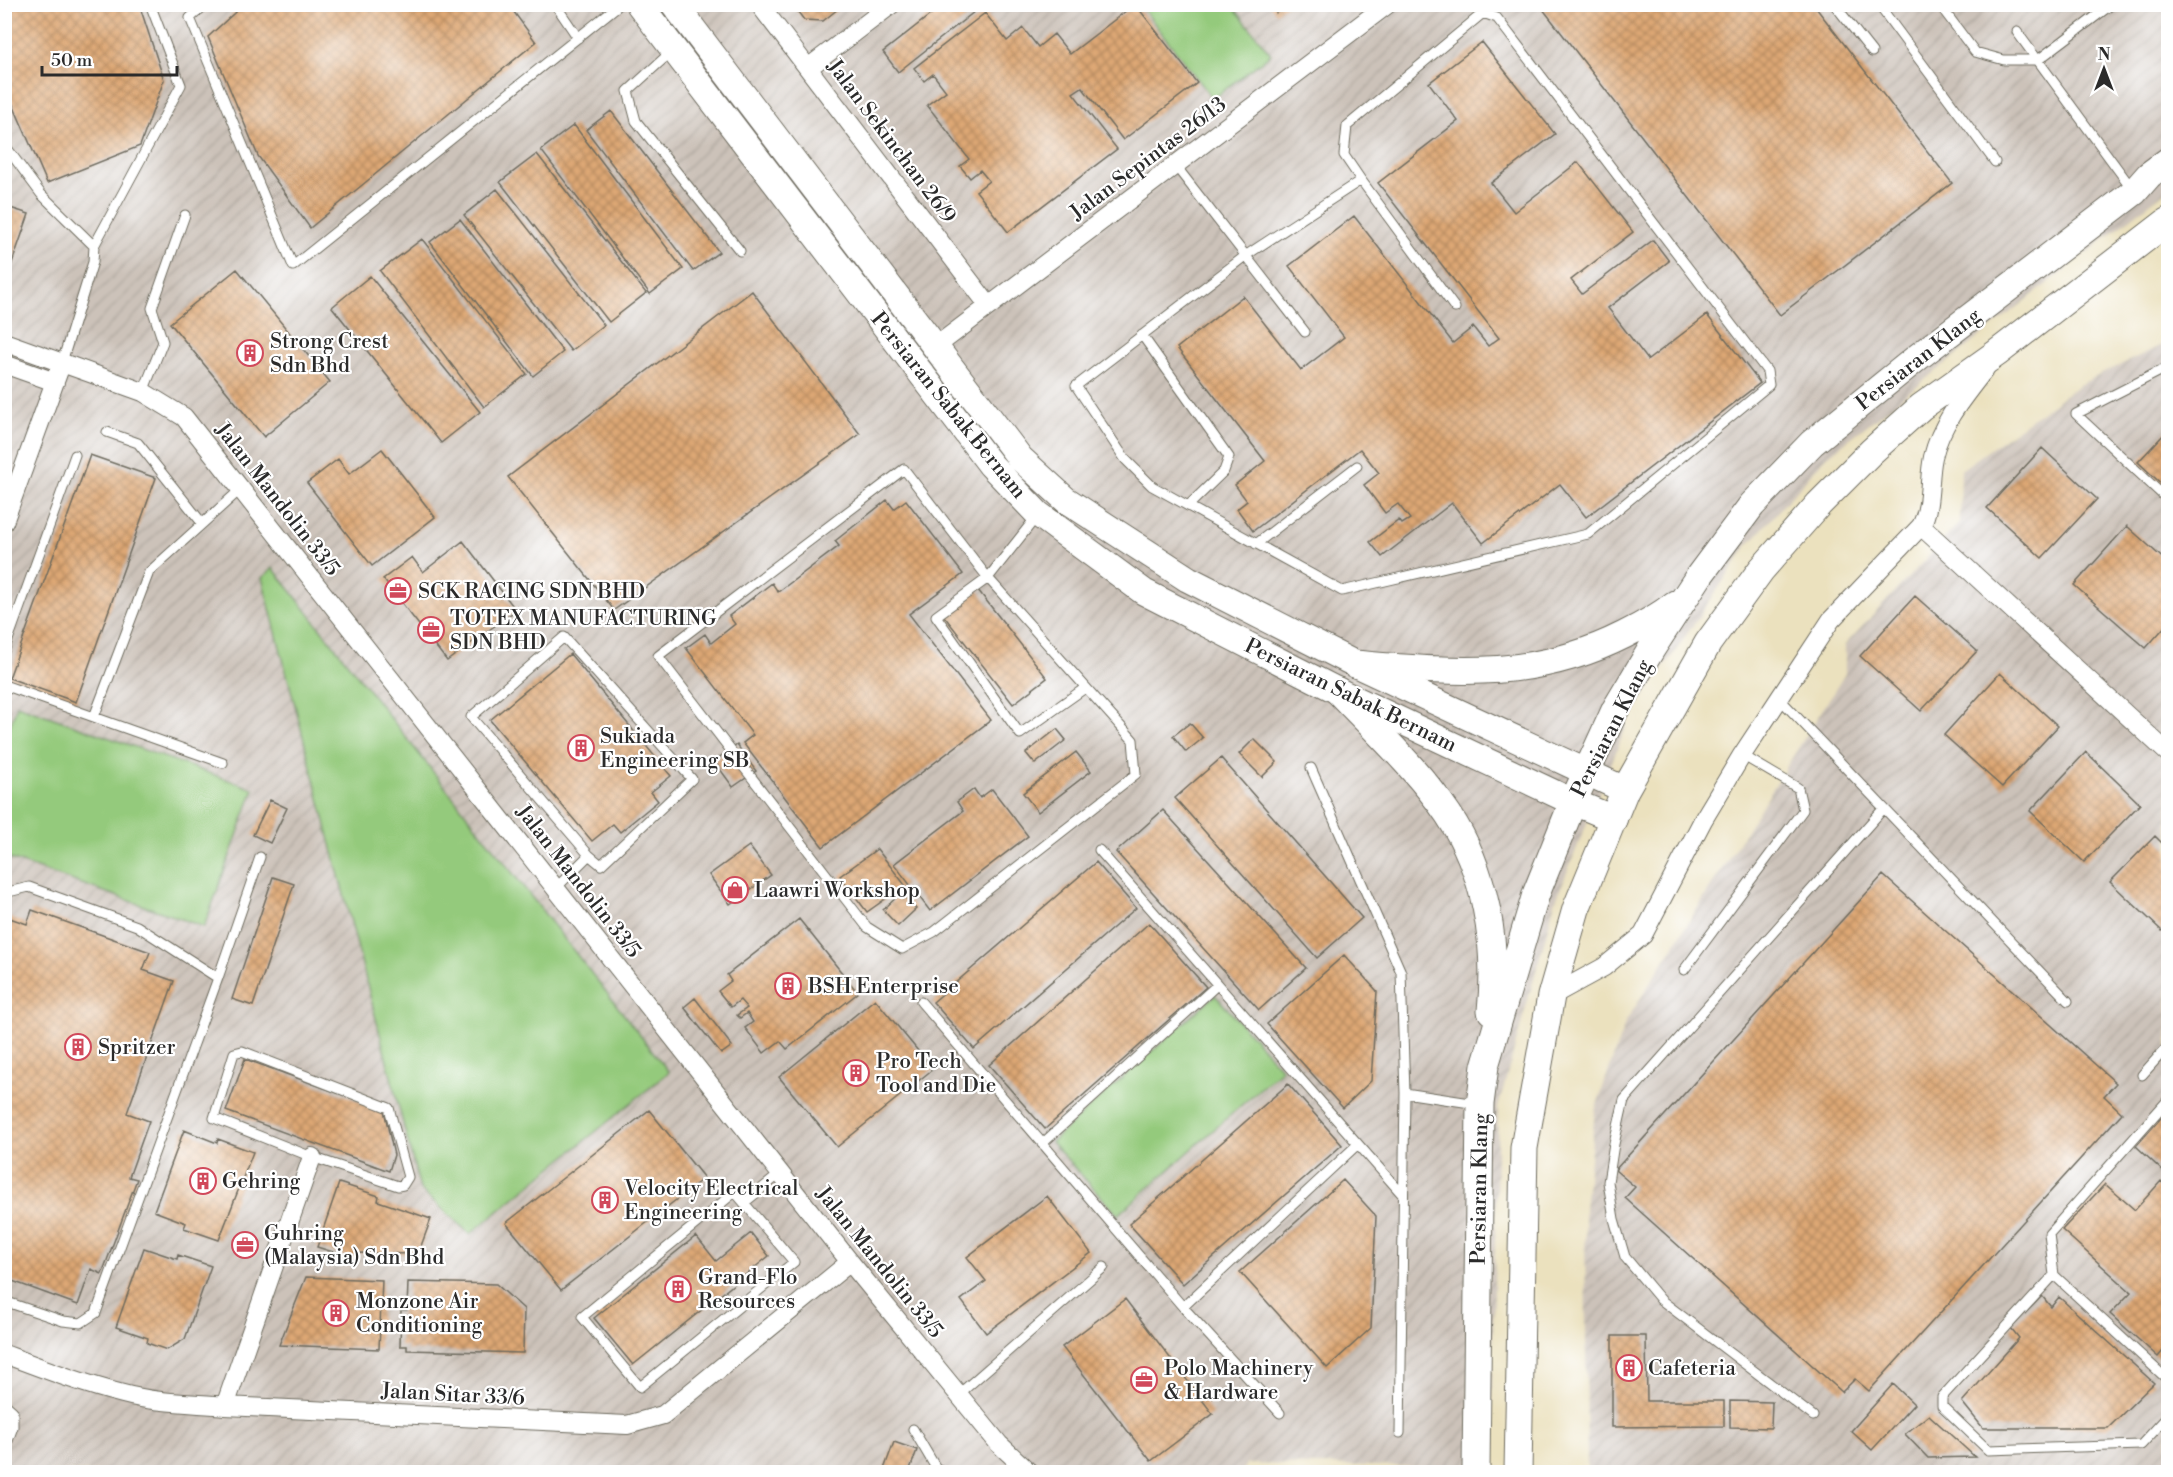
<svg xmlns="http://www.w3.org/2000/svg" width="2173" height="1477" font-family="'Libre Bodoni',serif">
	<style>
		.industrial { fill: url(#industrial-furrows) }
		.grass { fill: #94ca7c; stroke: #607a54; stroke-width: 1.5 }
		.building { fill: url(#building-cross-hatch) }
		.lines { fill: none; stroke-linecap: round; stroke-linejoin: round }
		.lane-casing { stroke: #6e6b5e; stroke-width: 11 }
		.street-casing { stroke: #6e6b5e; stroke-width: 20 }
		.secondary-casing { stroke: #6e6b5e; stroke-width: 28 }
		.primary-casing { stroke: #6e6b5e; stroke-width: 29 }
		.lane { stroke: #fff; stroke-width: 9 }
		.street { stroke: #fff; stroke-width: 18 }
		.secondary { stroke: #fff; stroke-width: 26 }
		.primary { stroke: #fff; stroke-width: 27 }
		.labels { text-anchor: middle; stroke-width: 4.5; stroke-linejoin: round; paint-order: stroke }
		.street-label { font-size: 21px; fill: #2b2b2b; stroke: #fff }
		.poi-label { font-size: 21px; fill: #2b2b2b; stroke: #fff; text-anchor: start }
	</style>
	<defs>
		<pattern id="industrial-furrows" width="10" height="10" patternUnits="userSpaceOnUse" patternTransform="scale(1.5)"><rect width="10" height="10" fill="#ccc2b9"/><path d="M-1 1l2-2M0 10L10 0M9 11l2-2" fill="none" stroke="#afa79f"/></pattern>
		<pattern id="building-cross-hatch" width="8" height="8" patternUnits="userSpaceOnUse" patternTransform="scale(1.5)"><rect width="8" height="8" fill="#dda774"/><path d="M0 0l8 8M0 8l8-8" fill="none" stroke="#b3885f"/></pattern>
	</defs>
	<rect width="100%" height="100%" fill="#fff"/>
	<filter id="ink" filterUnits="userSpaceOnUse"><feTurbulence type="fractalNoise" baseFrequency=".0167" numOctaves="2"/><feDisplacementMap in="SourceGraphic" scale="12" xChannelSelector="R" yChannelSelector="G"/><feConvolveMatrix kernelMatrix="1 2 1 2 8 2 1 2 1" color-interpolation-filters="sRGB"/></filter>
	<filter id="wash" filterUnits="userSpaceOnUse"><feTurbulence type="fractalNoise" baseFrequency=".008" numOctaves="4" result="noise"/><feDisplacementMap in="SourceGraphic" scale="24" xChannelSelector="R" yChannelSelector="G"/><feGaussianBlur stdDeviation="1.35" result="paint"/><feColorMatrix in="noise" values="0 0 0 0 0 0 0 0 0 0 0 0 0 0 0 0 0 1.4 0 .05"/><feComposite in="paint" operator="in"/></filter>
	<g filter="url(#wash)">
		<rect width="100%" height="100%" fill="#ebe1be"/>
		<path class="industrial" d="M5,5H2168V189L1825,458L1748,545L1630,717L1555,902L1498,1108L1490,1468L1246,1464L1242,1472H5Z
			M2168,342V1469L1890,1472H1587L1585,1209L1595,1111L1625,1023L1845,674V645L1960,522L1961,470L2079,385Z"/>
		<path class="grass" d="M1140,5H1232L1271,54L1213,99Z
			M273,568L669,1072L470,1234L420,1189L262,578Z
			M17,705L254,789L204,927L5,857V740Z
			M1215,995L1282,1069L1118,1215L1051,1142Z"/>
		<g id="blocks">
			<path class="building" d="M4,4H139L164,80L140,146L47,183L4,84Z
				M244,4H508L536,42L310,228L258,156L208,37Z
				M792,4H844L823,21L804,20Z
				M944,4H984L898,72L883,52Z
				M1135,4L1197,83L1123,140L1082,87L1073,93L1117,149L1008,232L976,191L989,181L980,170L970,178L960,166L969,159L927,105L946,91L933,74L924,81L914,68L985,13L1007,41L1023,28L1038,47L1054,34L1070,54Z
				M1269,4H1287L1276,13Z
				M1539,4H1813L1952,183L1780,315Z
				M1482,42L1555,134L1491,183L1514,212L1578,162L1633,232L1571,280L1582,294L1653,240L1669,261L1608,308L1648,360L1707,315L1760,383L1586,517L1560,484L1483,543L1452,503L1382,557L1370,542L1399,520L1402,524L1410,519L1398,504L1385,513L1364,485L1379,473L1360,449L1253,531L1237,509L1247,501L1235,485L1265,461L1177,348L1243,296L1301,370L1344,337L1289,266L1354,216L1453,343L1473,327L1488,346L1499,338L1378,183L1458,121L1429,83Z
				M611,111L719,252L693,271L586,130Z
				M574,125L683,269L650,294L541,150Z
				M537,154L646,293L609,322L500,182Z
				M497,189L604,325L571,351L464,215Z
				M4,206L29,214L5,283H4Z
				M460,219L563,352L533,376L430,242Z
				M422,239L527,374L484,407L380,271Z
				M237,269L330,382L264,437L170,323Z
				M370,276L480,412L441,443L332,307Z
				M752,291L860,434L614,610L508,477Z
				M2168,430V490L2138,462Z
				M2042,448L2097,499L2042,558L1987,508Z
				M382,449L435,517L372,566L307,483L338,459L349,474Z
				M90,455L156,478L76,702L9,678Z
				M887,500L894,509L906,500L963,574L909,614L991,720L823,847L743,743L753,735L686,648L705,634L711,643L735,624L729,616L772,583L778,592L839,546L835,541Z
				M2127,526L2168,563V623L2146,648L2074,585Z
				M463,541L516,610L447,661L383,579L412,557L423,572Z
				M978,590L1047,678L1013,704L944,616Z
				M1915,596L1977,651L1921,711L1860,656Z
				M570,654L671,776L651,792L658,801L620,832L613,824L592,841L490,720Z
				M2000,673L2058,726L2002,787L1944,735Z
				M1190,723L1203,738L1186,752L1173,736Z
				M1057,729L1066,740L1035,764L1026,753Z
				M1254,739L1277,762L1262,777L1239,754Z
				M737,745L756,771L733,787L714,761Z
				M1076,752L1091,771L1038,812L1023,793Z
				M2086,752L2140,804L2084,862L2030,811Z
				M1221,758L1362,918L1317,958L1175,798Z
				M974,789L980,798L992,789L1028,836L930,911L894,864L963,811L957,802Z
				M270,800L287,808L270,843L253,835Z
				M1163,810L1306,968L1259,1010L1116,852Z
				M2155,836L2168,849V925L2162,931L2110,882Z
				M749,846L771,875L730,904L709,875Z
				M877,849L905,885L867,912L840,876Z
				M1096,862L1136,908L974,1049L933,1002Z
				M1883,875L2116,1083L2104,1096L2122,1113L1869,1391L1855,1379L1842,1392L1625,1198L1635,1187L1615,1170Z
				M273,877L294,884L253,1006L232,999Z
				M901,893L916,909L898,926L883,910Z
				M32,910L150,952L143,970L174,981L127,1113L149,1121L129,1177L137,1179L102,1274L91,1269L78,1305L4,1278V916L27,924Z
				M799,919L858,993L787,1049L780,1041L764,1053L745,1028L753,1022L747,1013L740,1018L737,1015L747,1008L740,1000L731,1007L718,991L731,981L727,975Z
				M1149,923L1206,987L1045,1129L989,1065Z
				M1344,955L1377,991L1371,1081L1343,1108L1267,1024Z
				M695,998L732,1046L721,1054L684,1007Z
				M875,999L933,1069L837,1147L779,1077Z
				M245,1059L384,1110L394,1155L389,1171L226,1111Z
				M1288,1084L1342,1145L1183,1284L1129,1224Z
				M649,1110L704,1178L561,1290L506,1223Z
				M2168,1110V1176L2136,1146Z
				M184,1130L217,1143L218,1139L253,1152L219,1240L184,1228L186,1223L154,1211Z
				M1343,1180L1376,1216L1371,1328L1327,1368L1240,1272Z
				M2161,1181L2168,1188V1345L2158,1357L2110,1314L2131,1292L2062,1230L2105,1184L2135,1210Z
				M339,1183L379,1196L378,1201L431,1219L418,1254L357,1253L355,1259L317,1247Z
				M1047,1196L1091,1253L986,1333L961,1300L986,1281L967,1257Z
				M751,1233L769,1256L633,1365L594,1318L696,1236L716,1261Z
				M144,1248L177,1259L178,1255L211,1266L185,1339L167,1350L147,1343L148,1338L116,1327Z
				M306,1277L382,1280L379,1349L279,1345Z
				M408,1282L496,1284L524,1309L523,1353L407,1350V1346H400L401,1310H407Z
				M2042,1296L2051,1307L2059,1297L2154,1383L2108,1428H1983L1962,1402L2019,1338L2011,1328Z
				M1125,1299L1213,1414L1151,1461L1062,1347Z
				M1612,1336H1646L1647,1401H1724V1426L1612,1427Z
				M1893,1384L1914,1404L1872,1450L1851,1431Z
				M1730,1401L1772,1402L1771,1428L1730,1427Z
				M1929,1415L1975,1457L1928,1458L1905,1434Z
				M894,1442L917,1450L909,1472H883Z"/>
		</g>
	</g>
	<g filter="url(#ink)">
		<use href="#blocks" fill-opacity="0" stroke="#6e6b5e" stroke-width="1.5"/>
		<g class="lines">
			<defs>
				<path id="lane" d="M206,4L190,18L293,266L620,4
					M555,4L578,38
					M1834,4L1872,52
					M1878,4L1995,162
					M1939,4L1975,52L2004,60H2038L2112,4
					M1483,13L1497,18L1767,371L1769,385L1588,534L1342,591L1152,486L1125,459L1076,386L1245,256L1361,180L1344,155L1347,126Z
					M2017,32L2133,190
					M672,51L628,91L636,121L740,251
					M4,144L41,194L94,246L93,262L62,362
					M1175,165L1305,332
					M1361,180L1455,308
					M94,246L181,85L150,4
					M1142,335L1229,457L1224,471L1188,506
					M2168,367L2076,414L2168,500
					M143,392L163,342L152,308L185,215
					M107,432L138,443L202,523
					M904,469L988,578L1133,740L1136,774L934,932L902,949L867,927L658,656Z
					M1037,516L988,578L936,616L1020,734L1085,688
					M1256,544L1357,466
					M564,637L692,779L601,865L589,855L471,717Z
					M4,651L75,455
					M4,685L223,763
					M1779,698L2068,1001
					M94,717L149,572L242,488
					M1311,768L1401,972L1405,1093L1400,1433
					M1099,850L1402,1194
					M556,888L589,855
					M4,893L29,887L137,926L218,978L96,1313L81,1323L63,1321L4,1301
					M1684,970L1803,810L1798,788L1742,755
					M218,978L260,857
					M921,1002L1183,1307L1280,1413
					M242,1051L389,1108L408,1177L403,1185L398,1186L312,1157L214,1118L234,1053Z
					M2142,1075L2168,1046
					M1405,1093L1477,1104
					M2168,1100L2049,1234L2054,1275L2168,1380
					M1042,1144L1217,985
					M735,1192L794,1262L640,1387L582,1317Z
					M744,1203L781,1173
					M2054,1275L1942,1397V1406L1988,1450L2141,1445L2168,1416
					M1183,1307L1358,1144
					M958,1395L1104,1267
					M4,1403L13,1411V1427L4,1452
					M1813,1416L1661,1300L1625,1257L1614,1219L1608,1182L1614,1144L1624,1100L1884,808
					M913,1429L936,1468L945,1472"/>
				<path id="street" d="M759,4L989,306
					M808,68L892,4
					M4,342L143,392L184,417L850,1262L999,1444L1029,1472
					M935,347L1388,4
					M4,364L55,382
					M4,522L62,362
					M1921,526L2168,753
					M1551,996L1604,967L1643,935L1703,820L1742,755L1831,620L1921,526C1932,505 1928,480 1933,457C1941,423 1964,396 1985,369
					M4,1354C44,1369 83,1384 123,1394C156,1403 192,1403 225,1406L627,1425L663,1415L850,1262
					M225,1406L312,1157"/>
				<path id="secondary" d="M639,4L991,465L1038,514L1144,592L1338,691L1573,802L1614,819
					M674,4L1020,458L1066,500L1188,579L1355,664L1625,790"/>
				<path id="primary" d="M1355,664C1454,672 1533,681 1624,635C1642,626 1660,616 1675,604
					M1338,691C1374,729 1419,771 1448,814C1486,871 1498,944 1491,1011
					M1476,1472L1480,1104L1485,1066L1536,894L1573,802L1615,710L1652,648L1699,576L1752,505L1812,443L1918,357L2134,192L2149,175L2168,161
					M1518,1472L1524,1148L1551,996L1576,909L1625,790L1708,643L1761,570L1819,504L1872,451L1921,407L1997,353L2168,221"/>
			</defs>
			<use href="#lane" class="lane-casing"/>
			<use href="#street" class="street-casing"/>
			<use href="#secondary" class="secondary-casing"/>
			<use href="#primary" class="primary-casing"/>
			<use href="#lane" class="lane"/>
			<use href="#street" class="street"/>
			<use href="#secondary" class="secondary"/>
			<use href="#primary" class="primary"/>
		</g>
	</g>
	<defs>
		<symbol id="building-ring" viewBox="-11 -11 22 22"><circle r="9.5" fill="#fff" stroke="#d1495b" stroke-width="1.5"/><path d="M-4-6H4V6H1V3H-1V6H-4ZM-2.5-4.3h1.7v1.8h-1.7ZM.8-4.3h1.7v1.8H.8ZM-2.5-1h1.7V.8h-1.7ZM.8-1h1.7V.8H.8Z" fill="#d1495b"/></symbol>
		<symbol id="office-ring" viewBox="-11 -11 22 22"><circle r="9.5" fill="#fff" stroke="#d1495b" stroke-width="1.5"/><path d="M-6-3h4V-5.5h4V-3h4V5H-6ZM-1-4.5V-3h2v-1.5ZM-6 0V1H6V0Z" fill="#d1495b"/></symbol>
		<symbol id="shop-ring" viewBox="-11 -11 22 22"><circle r="9.5" fill="#fff" stroke="#d1495b" stroke-width="1.5"/><path d="M-5-2.5h2.3a2.7 3.5 0 0 1 5.4 0H5L5.5 6h-11ZM-1.5-2.5h3a1.5 2.3 0 0 0-3 0Z" fill="#d1495b"/></symbol>
	</defs>
	<g fill-rule="evenodd">
		<use href="#building-ring" x="235" y="338" width="30" height="30"/>
		<use href="#office-ring" x="383" y="576" width="30" height="30"/>
		<use href="#office-ring" x="416" y="615" width="30" height="30"/>
		<use href="#building-ring" x="566" y="733" width="30" height="30"/>
		<use href="#shop-ring" x="720" y="875" width="30" height="30"/>
		<use href="#building-ring" x="773" y="971" width="30" height="30"/>
		<use href="#building-ring" x="63" y="1032" width="30" height="30"/>
		<use href="#building-ring" x="841" y="1058" width="30" height="30"/>
		<use href="#building-ring" x="188" y="1166" width="30" height="30"/>
		<use href="#building-ring" x="590" y="1185" width="30" height="30"/>
		<use href="#office-ring" x="230" y="1230" width="30" height="30"/>
		<use href="#building-ring" x="663" y="1274" width="30" height="30"/>
		<use href="#building-ring" x="321" y="1298" width="30" height="30"/>
		<use href="#building-ring" x="1614" y="1353" width="30" height="30"/>
		<use href="#office-ring" x="1129" y="1365" width="30" height="30"/>
	</g>
	<g class="labels">
		<g class="street-label">
			<text transform="translate(892 141) rotate(53)" y="7">Jalan Sekinchan 26/9</text>
			<text transform="translate(1148 158) rotate(-37)" y="7">Jalan Sepintas 26/13</text>
			<text transform="translate(1918 359) rotate(-38)" y="7">Persiaran Klang</text>
			<text transform="translate(949 405) rotate(51)" y="7">Persiaran Sabak Bernam</text>
			<text transform="translate(278 499) rotate(52)" y="7">Jalan Mandolin 33/5</text>
			<text transform="translate(1351 695) rotate(26)" y="7">Persiaran Sabak Bernam</text>
			<text transform="translate(1611 728) rotate(-63)" y="7">Persiaran Klang</text>
			<text transform="translate(579 881) rotate(52)" y="7">Jalan Mandolin 33/5</text>
			<text transform="translate(1479 1189) rotate(-89)" y="7">Persiaran Klang</text>
			<text transform="translate(880 1262) rotate(51)" y="7">Jalan Mandolin 33/5</text>
			<text transform="translate(453 1394) rotate(3)" y="7">Jalan Sitar 33/6</text>
		</g>
		<g class="poi-label">
			<text x="270" y="348">Strong Crest<tspan x="270" dy="24">Sdn Bhd</tspan></text>
			<text x="418" y="598">SCK RACING SDN BHD</text>
			<text x="450" y="625">TOTEX MANUFACTURING<tspan x="450" dy="24">SDN BHD</tspan></text>
			<text x="600" y="743">Sukiada<tspan x="600" dy="24">Engineering SB</tspan></text>
			<text x="754" y="897">Laawri Workshop</text>
			<text x="808" y="993">BSH Enterprise</text>
			<text x="98" y="1054">Spritzer</text>
			<text x="876" y="1068">Pro Tech<tspan x="876" dy="24">Tool and Die</tspan></text>
			<text x="222" y="1188">Gehring</text>
			<text x="624" y="1195">Velocity Electrical<tspan x="624" dy="24">Engineering</tspan></text>
			<text x="264" y="1240">Guhring<tspan x="264" dy="24">(Malaysia) Sdn Bhd</tspan></text>
			<text x="698" y="1284">Grand-Flo<tspan x="698" dy="24">Resources</tspan></text>
			<text x="356" y="1308">Monzone Air<tspan x="356" dy="24">Conditioning</tspan></text>
			<text x="1164" y="1375">Polo Machinery<tspan x="1164" dy="24">&amp; Hardware</tspan></text>
			<text x="1648" y="1375">Cafeteria</text>
		</g>
	</g>
	<rect width="2173" height="1477" fill="none" stroke="#fff" stroke-width="24"/>
	<g transform="translate(2104 69)" stroke="#ffffff" stroke-width="4.5" paint-order="stroke">
	<path d="M0-4.5L10 22L0 15L-10 22Z" fill="#2b2b2b"/>
	<text y="-9" font-size="16" font-weight="bold" text-anchor="middle" fill="#2b2b2b">N</text>
	</g>
	<path d="M42 66v9h135v-9" fill="none" stroke="#2b2b2b" stroke-width="3"/>
	<text x="51" y="66" font-size="18" fill="#2b2b2b" stroke="#ffffff" stroke-width="4.5" paint-order="stroke">50 m</text>
</svg>
